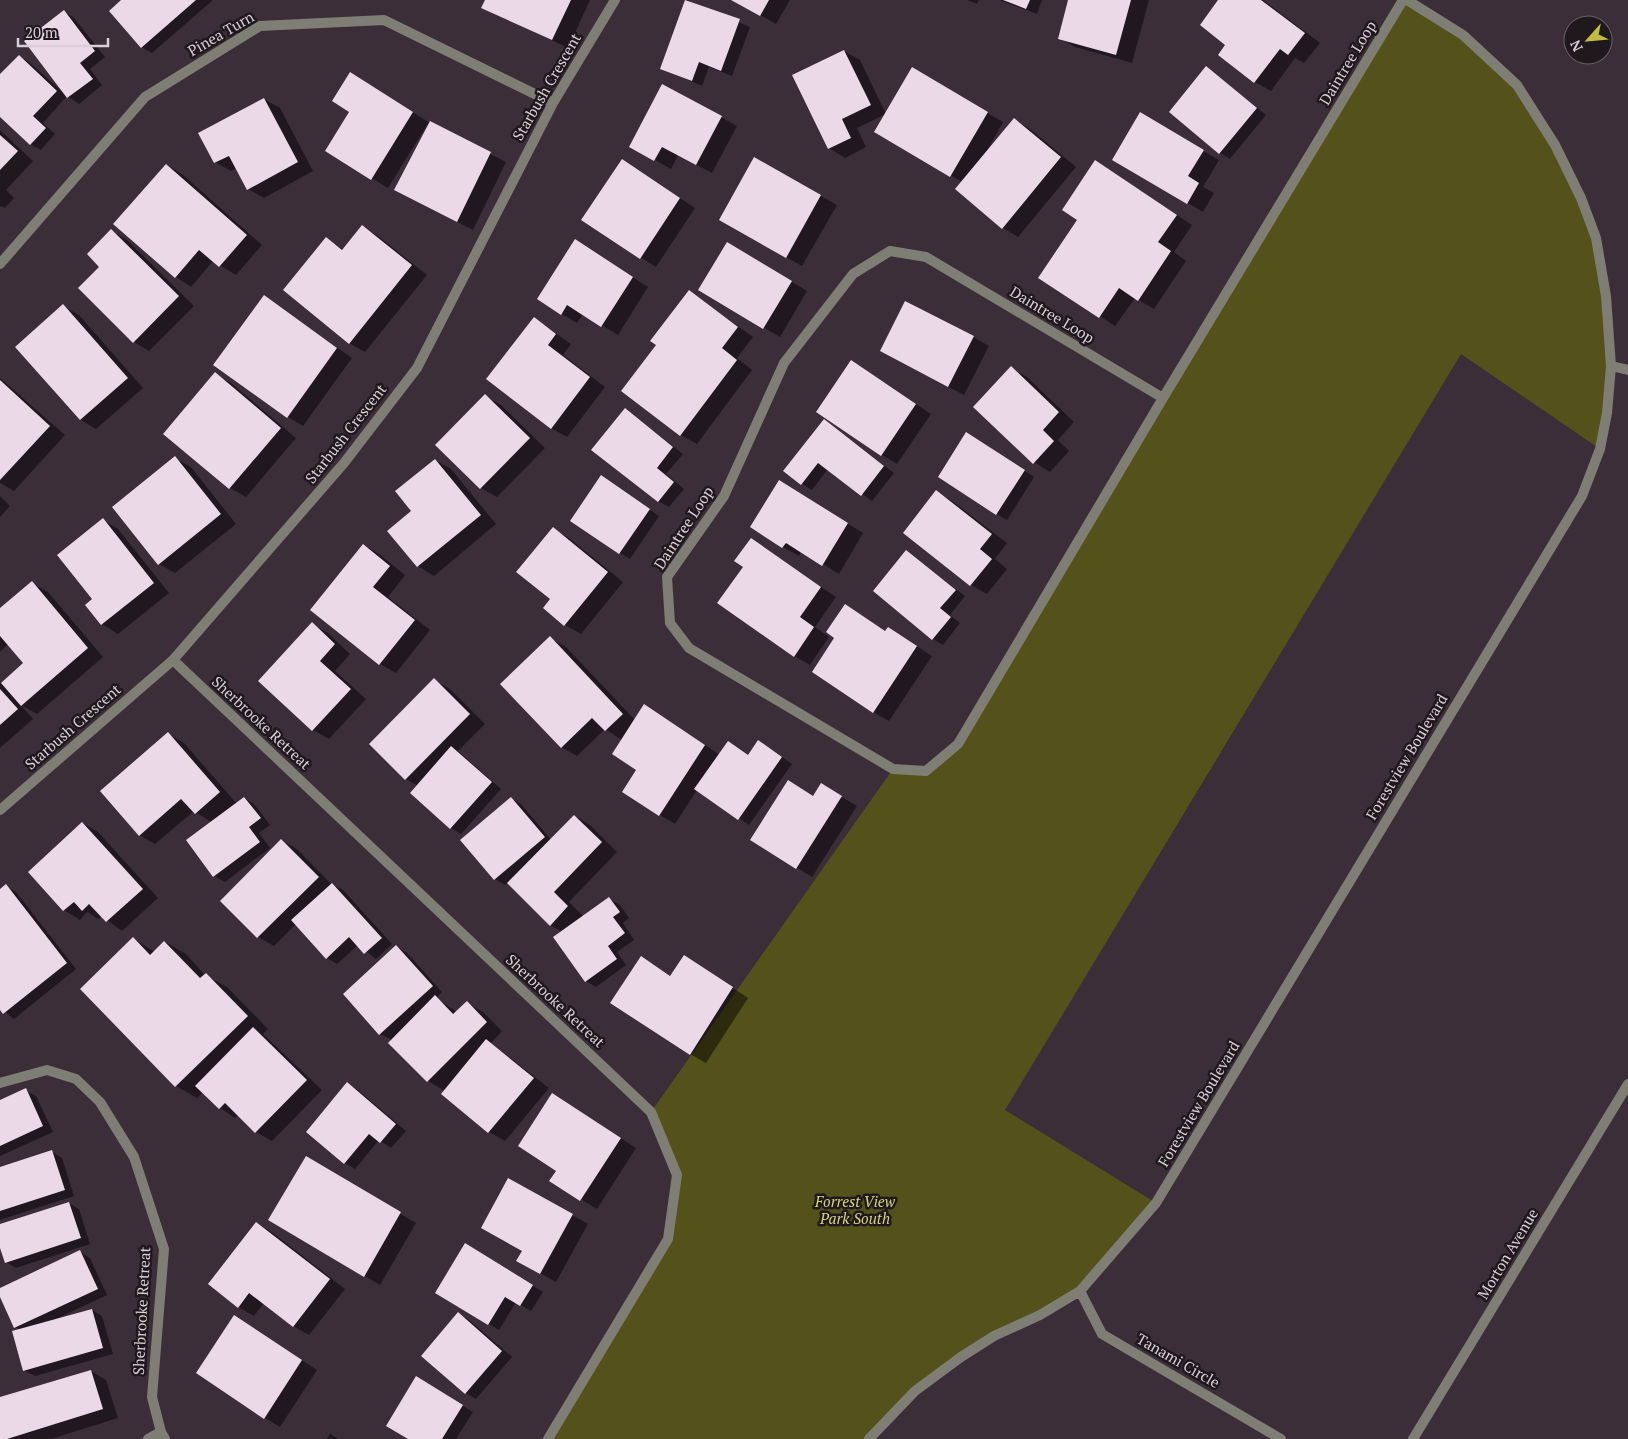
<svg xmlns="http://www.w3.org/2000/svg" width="1628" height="1439" font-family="'PT Serif',serif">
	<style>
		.green { fill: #55511b }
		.shadow { fill: #0007 }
		.building { fill: #ecd9e8 }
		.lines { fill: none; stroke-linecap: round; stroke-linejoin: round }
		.street { stroke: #7e7e75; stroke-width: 10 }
		.labels { text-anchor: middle; stroke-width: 5; stroke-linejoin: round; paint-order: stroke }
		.street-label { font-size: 15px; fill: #d9cfd7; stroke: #1f191e }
		.park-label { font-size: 15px; font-style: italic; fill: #d7d27e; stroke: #1f191e }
	</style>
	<rect width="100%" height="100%" fill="#3c2e39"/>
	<path class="green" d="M1403,0L1463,35L1517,85L1555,145L1596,238L1611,366L1600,449L1461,354L1005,1110L1156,1203L1080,1291L994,1336L915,1391L869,1439H548L668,1239L677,1175L651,1112L893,769L926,771L958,744Z"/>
	<path class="shadow" d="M123,0H213L152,53L141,47Z
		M486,0H590L568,48L483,7Z
		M687,0L750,27L732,76L709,67L702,86L661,68Z
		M734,0H790L776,24Z
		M967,0H979L977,4Z
		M999,0H1042L1037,14Z
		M1069,0H1149L1132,63L1075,47L1059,38Z
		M1220,0H1263L1320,43L1304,63L1295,58L1271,91L1255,82L1227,44Z
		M64,11L74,18L105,57L90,69L102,85L79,104L67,96L43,123L55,134L41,150L30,144L0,115V76L19,56L29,62L67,96Z
		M844,51L860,60L886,114L857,128L866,147L845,158L829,148Z
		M1207,68L1266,115L1230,159L1220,153Z
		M912,69L1003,122L986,153L1015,120L1030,129L1076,167L1018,237L1003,228L962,182L876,131Z
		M366,83L430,123L506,162L473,230L411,198L429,126L427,125L388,188L327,151Z
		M264,99L280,108L313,171L264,198L248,189L237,168L231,171L215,162Z
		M1141,114L1219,160L1203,187L1214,193L1203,212L1114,159Z
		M721,117L737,126L712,173L678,155L671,169L630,146Z
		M0,130L33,161L6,190L14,198L5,208L0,206Z
		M755,159L837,205L802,266L721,220Z
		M167,165L182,174L262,245L236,275L213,261L191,287L176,277L115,224Z
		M638,170L695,208L656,267L583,220Z
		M1111,171L1192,225L1174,252L1186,261L1154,309L1135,298L1115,326L1040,277Z
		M363,227L378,236L427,275L365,352L349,343L326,238L344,250Z
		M112,231L127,240L194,306L149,351L134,342Z
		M591,250L648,287L618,335L583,314L577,323L562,314Z
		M743,252L807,291L780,337L699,290Z
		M689,292L753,337L737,358L752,370L697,444L681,435L658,345Z
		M264,297L352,358L303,426L288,417Z
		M63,306L79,315L143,388L96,429L81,420Z
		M534,318L571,344L563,355L605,387L567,437L551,428Z
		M973,337L989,346L964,395L897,360Z
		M851,361L931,414L897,464L882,455Z
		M1011,368L1027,377L1074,422L1058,440L1069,451L1050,472L1034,462Z
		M215,374L231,383L296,438L246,497L230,488L165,433Z
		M0,378L65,435L14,491L0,483Z
		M485,396L501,405L545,448L497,497L481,488L437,445Z
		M625,409L683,454L666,474L684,489L669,507L658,501Z
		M824,420L894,473L872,501L828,469L812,490L802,484Z
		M977,440L1034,477L1007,520L997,514Z
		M175,458L191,467L236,524L175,573L159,564Z
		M435,460L451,469L496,524L434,576L418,566L389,531L413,511Z
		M611,483L659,516L630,559L620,553Z
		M795,491L863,533L839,574L802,551L799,556L783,547Z
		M937,492L952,501L1007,543L995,559L1007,569L987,594L971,585L905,533Z
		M0,496L10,506L0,517Z
		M103,520L118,529L169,593L118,634L102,624L87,605L94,599Z
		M553,529L569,538L623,582L581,634L565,625L551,599Z
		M751,540L836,597L815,627L829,637L810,665L794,656L745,567Z
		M364,545L379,554L405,575L388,597L430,630L396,673L380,664Z
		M906,551L965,596L950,615L960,623L943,645L933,639Z
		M32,583L48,592L103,657L37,714L21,705L33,719L0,748V682L2,684L25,664L8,644L0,652V610Z
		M845,606L886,632L904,638L932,656L889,721L873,712L836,638Z
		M312,624L328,633L350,654L335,671L366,699L329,739L313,730L260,681Z
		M550,638L566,647L635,720L660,715L720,755L728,742L749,756L769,748L792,764L749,825L697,790L675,824L660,815L622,740L605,729L577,756L561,747Z
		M434,680L450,689L485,724L458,751L501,789L461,834L451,828L411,793L418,786L406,779L371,744Z
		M168,734L184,743L237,804L244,798L254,804L270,825L259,833L270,848L225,882L214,876L188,840L211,822L194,811L155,844L139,835Z
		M837,794L857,806L812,877L752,840L814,797Z
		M511,798L521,804L551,840L575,816L590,825L617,852L569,902L584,917L609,899L620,905L629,918L623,923L634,940L617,952L626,965L596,987L586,981L563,932L550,925L508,883L505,885L495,879Z
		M83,823L98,832L158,898L122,931L102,916L98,919L87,912L80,920L64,910L29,872Z
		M281,840L297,849L331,884L343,890L392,944L376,959L358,945L337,964L327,958L296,924L274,946L258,937L222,901Z
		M6,886L16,892L76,969L14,1019L0,1008V891Z
		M134,939L155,952L165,942L186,954L205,975L227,987L268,1029L263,1034L322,1090L272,1141L256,1132L238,1115L235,1118L220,1108L203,1092L197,1098L176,1086Z
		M397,947L407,953L442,992L436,998L457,1012L467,1003L483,1012L502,1031L491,1043L549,1088L505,1141L489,1132L443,1094L445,1091L428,1081L392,1040L380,1034Z
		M641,958L671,976L700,966L748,998L706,1063L690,1054Z
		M348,1084L358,1090L406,1131L391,1148L379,1140L355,1169L345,1163Z
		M25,1090L36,1096L53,1132L0,1156V1102Z
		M568,1104L636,1148L597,1209L551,1181L558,1170Z
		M52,1152L62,1158L74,1196L0,1220V1168Z
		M306,1158L416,1223L380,1285L270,1219Z
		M509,1179L588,1224L556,1282L518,1261L524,1250Z
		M69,1203L79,1209L90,1244L16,1268L6,1262L0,1244V1225Z
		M257,1223L273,1233L345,1289L309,1335L293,1326L264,1303L254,1316L238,1307Z
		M476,1251L543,1292L531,1311L516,1302L499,1330L437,1293Z
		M80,1252L90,1258L107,1295L56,1319L92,1310L102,1316L113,1354L35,1376L24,1370L21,1330L15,1327L0,1294V1289Z
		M459,1314L469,1320L512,1357L476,1399L466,1393Z
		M250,1326L317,1370L280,1427L265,1418Z
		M91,1371L106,1380L118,1418L51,1439H0V1398Z
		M427,1384L473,1412L456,1439H410Z
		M330,1434L339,1439H327Z"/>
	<path class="building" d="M121,0H196L141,48L109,11Z
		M485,0H571L552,40L481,8Z
		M685,0L740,19L721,71L699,62L692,81L660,69Z
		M731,0H769L760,16Z
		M1003,0H1030L1026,9Z
		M1068,0H1131L1116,55L1058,39Z
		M1218,0H1261L1305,33L1288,55L1280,49L1254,83L1218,55L1225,45L1200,25Z
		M64,10L95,51L80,63L93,79L67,98L24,41Z
		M844,50L871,105L842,119L851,138L828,149L792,75Z
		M19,55L57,91L33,116L46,128L30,145L0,117V74Z
		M1206,66L1257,108L1219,154L1169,112Z
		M912,67L988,112L950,177L874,132Z
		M350,72L413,112L371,180L325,151L349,112L332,101Z
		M662,84L722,116L696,165L662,147L654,161L629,147Z
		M264,98L298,162L247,190L229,156L214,163L198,133Z
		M1140,112L1204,150L1188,176L1199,183L1187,204L1112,160Z
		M1014,118L1061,157L1002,229L955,189Z
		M430,121L491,152L457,222L394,190Z
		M0,135L18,151L0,170Z
		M754,157L821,195L786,258L719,220Z
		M622,159L680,198L640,259L581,220Z
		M1095,160L1177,215L1158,242L1171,251L1138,301L1119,288L1099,318L1038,278L1077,220L1062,210Z
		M166,164L247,235L219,267L199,250L175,278L113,224Z
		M362,225L412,265L349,344L283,290L326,237L342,250Z
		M111,229L179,296L133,343L78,288L99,267L87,254Z
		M575,239L633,277L601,327L567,305L561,315L537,299Z
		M727,242L792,281L763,329L698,290Z
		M689,290L738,327L722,348L737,360L680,436L621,391L656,345L650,341Z
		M264,295L337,348L287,418L213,365Z
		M905,301L974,336L948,387L880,351Z
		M63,304L128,378L80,420L15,347Z
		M534,317L556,334L548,345L590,377L551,429L486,379Z
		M851,360L916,404L881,456L816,412Z
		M1011,366L1059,412L1043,430L1054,441L1033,464L973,407Z
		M215,372L281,428L229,489L163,434Z
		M0,380L50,426L0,480Z
		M485,394L530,438L480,489L435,445Z
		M625,408L673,447L657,468L674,482L658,502L591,450Z
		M824,419L884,466L861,496L818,463L801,485L783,471Z
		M966,432L1025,470L996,515L938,477Z
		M175,456L221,514L158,565L112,507Z
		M435,459L481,515L417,567L387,531L411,511L395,491Z
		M601,475L650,509L619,554L570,521Z
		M779,480L848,523L822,566L786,543L782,548L750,527Z
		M936,490L992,534L980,549L992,559L970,586L903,533Z
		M103,518L154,583L101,625L85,605L92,599L57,555Z
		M553,527L608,572L564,626L543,608L550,599L516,572Z
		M751,538L821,587L800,617L814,627L794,657L717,603L743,567L734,561Z
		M363,544L390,566L373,587L415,620L379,665L310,610Z
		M906,550L956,590L940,608L951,617L932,640L873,591Z
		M32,581L88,648L21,706L1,683L23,663L0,636V608Z
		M845,604L885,631L888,627L917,646L873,713L812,672L834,638L826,632Z
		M312,622L335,644L320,661L351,689L312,731L258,681Z
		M550,636L623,714L605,731L592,718L561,748L500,684Z
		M434,678L470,714L405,780L369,744Z
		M0,689L18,709L0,725Z
		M644,704L705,745L659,816L622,792L636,770L612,754Z
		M168,732L220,792L195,814L181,799L139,836L100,791Z
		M758,740L782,757L738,820L694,789L728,741L748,755Z
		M451,746L492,782L450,829L410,793Z
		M788,780L813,796L821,783L842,796L796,869L750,840Z
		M244,797L261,818L249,827L260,842L213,877L186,840Z
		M511,797L545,837L494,880L460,840Z
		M574,815L602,842L554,892L568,906L550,926L507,883Z
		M82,822L143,889L106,922L89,904L82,911L74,902L63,911L28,872Z
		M281,839L319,877L257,938L220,901Z
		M332,883L382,938L364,954L349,937L326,959L291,920Z
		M6,884L67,963L3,1014L0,1010V889Z
		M609,897L620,912L613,917L625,933L608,946L617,959L585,982L553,937Z
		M133,937L150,955L164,941L200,978L206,973L248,1016L175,1087L80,989Z
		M396,945L433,986L379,1035L343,994Z
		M684,955L733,987L690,1055L610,1003L641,956L670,976Z
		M435,995L453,1014L467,1001L487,1022L427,1082L388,1043Z
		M253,1027L307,1080L255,1133L225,1103L219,1109L195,1086Z
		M486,1039L534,1078L488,1133L441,1094Z
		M347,1082L396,1124L380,1143L369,1134L344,1164L306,1132Z
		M26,1088L43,1126L0,1146V1100Z
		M552,1093L621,1138L580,1201L549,1181L556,1171L518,1146Z
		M52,1150L65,1190L0,1211V1167Z
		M306,1156L401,1212L364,1277L268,1220Z
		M508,1178L573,1214L540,1274L516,1261L522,1251L481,1228Z
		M69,1202L81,1238L5,1263L0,1248V1224Z
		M256,1222L330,1279L293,1327L249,1293L238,1308L208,1284Z
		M465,1243L533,1285L520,1306L505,1297L488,1325L435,1293Z
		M80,1250L98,1289L14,1328L0,1297V1288Z
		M92,1309L103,1348L23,1371L12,1331Z
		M458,1312L502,1351L465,1394L421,1356Z
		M234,1315L302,1360L264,1419L196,1373Z
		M91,1370L103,1409L7,1439H0V1397Z
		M416,1376L463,1405L442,1439H408L386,1426Z"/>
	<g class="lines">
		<path class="street" d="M0,264L145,97L260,26L384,20L553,103
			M1611,366L1628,370
			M1163,398L926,257L890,251L853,274L784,363L724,496L667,577L670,623L689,648L893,769L926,771L958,744L1163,398L1403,0
			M173,660L651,1112L677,1175L668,1239L548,1439
			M0,810L173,660L344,463L417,368L553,103L615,0
			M0,1083L47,1070L76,1079L100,1102L134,1157L164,1249L152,1397L161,1432L165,1439
			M1080,1291L1102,1334L1281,1439
			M148,1439L161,1432
			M869,1439L915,1391L961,1357L994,1336L1040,1315L1080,1291L1156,1203L1582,496L1600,449L1607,413L1611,366L1606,296L1596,238L1581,198L1555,145L1517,85L1463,35L1407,0
			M1413,1439L1628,1084"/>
	</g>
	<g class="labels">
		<g class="street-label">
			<text transform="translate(221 34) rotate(-30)" y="5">Pinea Turn</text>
			<text transform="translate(1348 63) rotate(-59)" y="5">Daintree Loop</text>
			<text transform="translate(547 87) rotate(-60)" y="5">Starbush Crescent</text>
			<text transform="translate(1052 315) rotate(31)" y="5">Daintree Loop</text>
			<text transform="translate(346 434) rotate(-52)" y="5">Starbush Crescent</text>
			<text transform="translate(684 528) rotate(-57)" y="5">Daintree Loop</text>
			<text transform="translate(261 723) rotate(43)" y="5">Sherbrooke Retreat</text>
			<text transform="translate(73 727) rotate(-41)" y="5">Starbush Crescent</text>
			<text transform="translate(1407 757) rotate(-59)" y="5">Forestview Boulevard</text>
			<text transform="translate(555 1001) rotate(43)" y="5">Sherbrooke Retreat</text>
			<text transform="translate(1199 1104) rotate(-59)" y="5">Forestview Boulevard</text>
			<text transform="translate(1508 1254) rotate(-59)" y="5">Morton Avenue</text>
			<text transform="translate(142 1311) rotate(-87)" y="5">Sherbrooke Retreat</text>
			<text transform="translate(1178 1361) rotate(30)" y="5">Tanami Circle</text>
		</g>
		<g class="park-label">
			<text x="855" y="1207">Forrest View<tspan x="855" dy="17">Park South</tspan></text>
		</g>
	</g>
	<g transform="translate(1588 40) rotate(243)"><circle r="24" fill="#1f191e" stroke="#696268"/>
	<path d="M0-4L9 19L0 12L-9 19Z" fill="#c4bc3d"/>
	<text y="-8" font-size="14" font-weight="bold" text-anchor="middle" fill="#d9cfd7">N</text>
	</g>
	<path d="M18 38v8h90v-8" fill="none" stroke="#d9cfd7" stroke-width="2.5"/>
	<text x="25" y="38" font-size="15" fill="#d9cfd7" stroke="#1f191e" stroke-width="4" paint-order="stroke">20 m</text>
</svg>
